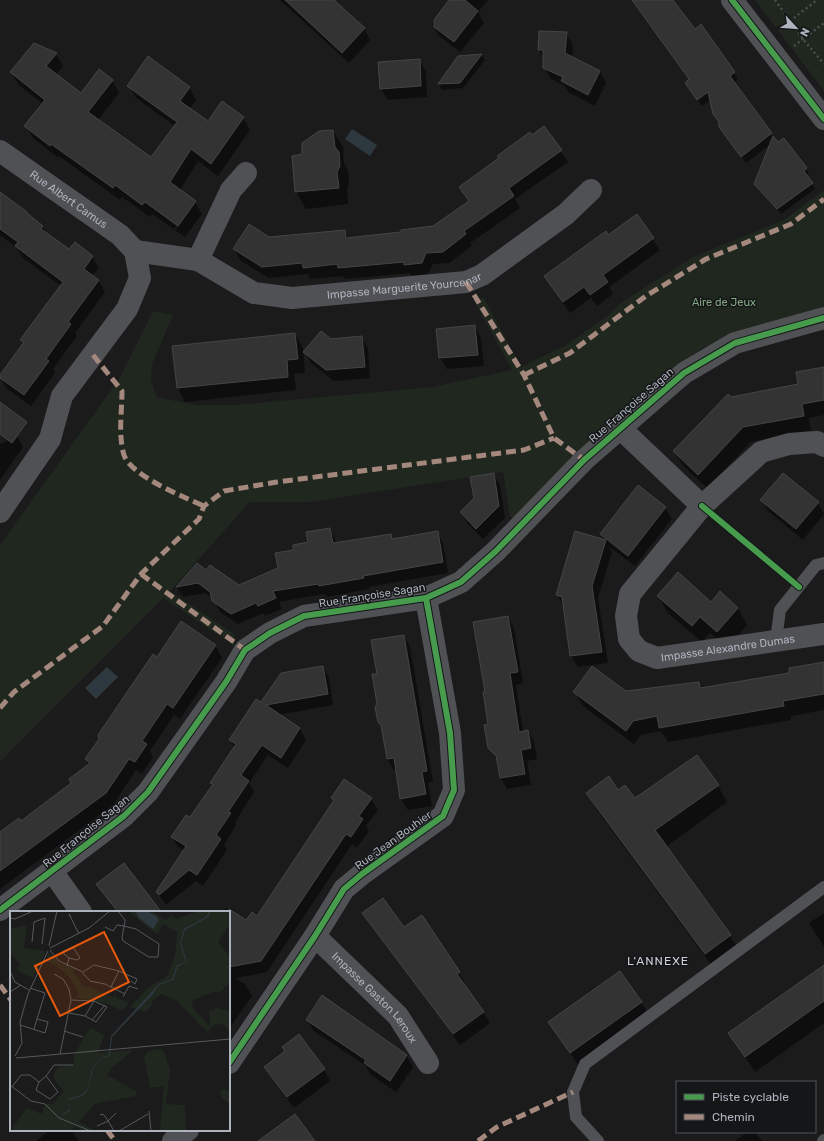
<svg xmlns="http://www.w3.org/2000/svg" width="824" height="1141" font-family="Rubik,sans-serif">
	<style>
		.green { fill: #1f271f }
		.water { fill: #2d393f }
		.shadow { fill: #0007; fill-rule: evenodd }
		.building { fill: #333334; stroke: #444548 }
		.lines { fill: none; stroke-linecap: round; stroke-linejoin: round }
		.path { stroke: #4b4d4f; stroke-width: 2.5; stroke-dasharray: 2 3; stroke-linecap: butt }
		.service { stroke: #4f5155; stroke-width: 12 }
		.minor { stroke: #4f5155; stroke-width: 22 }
		.tertiary { stroke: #4f5155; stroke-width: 22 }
		.quiet { stroke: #a5887d; stroke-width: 5; stroke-dasharray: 10 5; stroke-linecap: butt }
		.cycleway-casing { stroke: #151618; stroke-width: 8 }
		.cycleway { stroke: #469c4c; stroke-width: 6 }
		.labels { text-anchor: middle; stroke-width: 3; stroke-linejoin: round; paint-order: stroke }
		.street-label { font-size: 11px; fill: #acb3bd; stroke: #151618 }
		.park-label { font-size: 11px; fill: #84a982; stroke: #151618 }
		.neighbourhood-label { font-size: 12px; letter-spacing: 1px; fill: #ced2d9; stroke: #151618 }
		.inset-road { fill: none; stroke: #55585c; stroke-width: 1 }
		.view { fill: #e8590c; fill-opacity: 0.15; stroke: #e8590c; stroke-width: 2 }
		.inset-edge { fill: none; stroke: #acb3bd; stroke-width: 2 }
	</style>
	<rect width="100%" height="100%" fill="#1b1b1c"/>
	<path class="green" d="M755,0H824V91Z
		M824,190V309L738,332L703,348L669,370L639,397L516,519L510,517L503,472L310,502H250L170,591L234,634L235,646L163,598L0,762V545L119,379L153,311L173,315L152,364L151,381L157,397L196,405H236L432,387L512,370L473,299L484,298L521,367L566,345L606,317L622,302L693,257L784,220Z"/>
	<path class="water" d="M352,129L377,145L370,156L345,139Z
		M107,667L118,677L96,699L85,688Z"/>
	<path class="shadow" d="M280,0H333L364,28L370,40L349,63Z
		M451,0H488L478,12L484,23L460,52L438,35L432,24Z
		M632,0H674L694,30L701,25L738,79L734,83L773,138L806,169L809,174L807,176L815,189L781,214L755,184L772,143L746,163L720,127V123L714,113L711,99L702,106L690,89V80Z
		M566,33L573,45L572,58L600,71L606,83L595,106L568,92L565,86L551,79L544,68V59L539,50Z
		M34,44L56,54L63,66L56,75L81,94L112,81L119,93L98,120L151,159L175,126L136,98L129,86L189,87L196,100L189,109L208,122L222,102L243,118L250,130L218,176L198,161L180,190L195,202L202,214L185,237L152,214L150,217L122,197L120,200L59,156L57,157L33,138L26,126L43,104L18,84L11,72ZM192,205H194L175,231L174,229Z
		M482,55L485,60L463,88L442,90L439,85L459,57Z
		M419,60L426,71L427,97L388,100L381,89Z
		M544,127L568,162L515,199L520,208L470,243L472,246L449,263L433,264L428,274L412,276L410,273L345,279L343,276L310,279L308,274L269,278L241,261L234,249L269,238L345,232L349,238L402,233L433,227L470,202L532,136Z
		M333,131L343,147L344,163L348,170L349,184L347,189L348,204L306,209L296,192L304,155Z
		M0,194L43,227L47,234L70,251L92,256L99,268L92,276L99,281L105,292L75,333L77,336L53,369L55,373L31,406L6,388L0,377L24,344L22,340L61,286L23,258L16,247L0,235Z
		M637,216L660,250L609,287L613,294L597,306L591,298L570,313L545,276L608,237Z
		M475,326L481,338L484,366L447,369L440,358L438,330Z
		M295,334L303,348L305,373L294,374L296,390L185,402L178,388Z
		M361,337L368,348L370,378L334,381L311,363L305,352L331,340Z
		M824,368V415L809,418L811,430L751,442L707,488L683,466L674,451L731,398L799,385Z
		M17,436L23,447L0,480V444Z
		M493,474L500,485L505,518L483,539L467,523L461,512L475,498Z
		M762,500L818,503L824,514L803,540L768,511Z
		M665,508L672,519L635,566L608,546L612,552L598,598L608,663L578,667L571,656L564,606L557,595L605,541L601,534Z
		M330,529L337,544L391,535L393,539L437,532L443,543L448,573L369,587V589L326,597L324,594L279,602L282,609L265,616L263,613L238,624L220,612L213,599L205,593L183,597L177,587L207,571L239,586L279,568L295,551Z
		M658,596L738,608L747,625L727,648L710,633L702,642L668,613Z
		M508,617L514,628L523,683L516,685L523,732L528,731L534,742L537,759L527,761L531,785L507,789L501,778L498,762L489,748L486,693Z
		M404,636L410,647L433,782L428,783L432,806L408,810L401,799L397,770H394L387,759L383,730L379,722L378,704V674Z
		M215,645L222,658L180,719L174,715L150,751L153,757L142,774L136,770L113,805L0,889V833L21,822L72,784L89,765L86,759Z
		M824,663V710L791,716V720L668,742L661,731L641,735L634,744L583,706L575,692H626L699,683L702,689L791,674Z
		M323,667L329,678L333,705L278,715L300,729L306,740L288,768L268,755L249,783L254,792L235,822L236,825L224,845L227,850L203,886L196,881L166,905L157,892L184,851L179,848L172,837L190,819L213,786L211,783L235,748L230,740L261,703Z
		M718,786L727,802L666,847L730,936L740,952L715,970L597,810L588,793L618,791L635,800Z
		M332,798L371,799L378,810L366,826L369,831L357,848L352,844L267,972L236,978L245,984L252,996L229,1029V912H223L226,908L246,922L257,917L334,802Z
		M98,884L160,912H117Z
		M364,913L404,928L459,973L465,983L464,984L490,1023L460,1045Z
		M824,913V947L809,923Z
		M824,966V1023L755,1072L730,1034Z
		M323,997L407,1056L413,1067L396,1092L371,1075L366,1066L314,1031L307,1020Z
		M641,1002L651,1019L581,1069L550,1023Z
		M286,1051L324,1069L330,1081L294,1108L265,1067Z
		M50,1130H71L79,1141H36Z
		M747,1132H755L762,1141H735Z"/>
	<path class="building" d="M285,0H334L365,28L342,53Z
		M449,0H465L478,11L454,42L434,27V20Z
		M632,0H673L695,29L701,24L735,72L730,76L772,133L741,157L719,127V122L713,114L708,92L697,100L685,83L689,79Z
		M539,31L567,32L565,53L600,71L588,95L561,81L563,77L543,68V50H538Z
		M34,43L57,53L46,66L81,93L99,69L113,80L88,112L151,157L177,122L127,86L148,56L190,87L180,101L208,121L222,101L244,117L211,164L191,149L170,182L196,201L178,226L145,202L142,205L115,185L113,188L51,144L50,146L24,126L45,100L10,72Z
		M482,54L460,83L438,84L458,56Z
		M420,59L421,86L380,89L378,62Z
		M544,126L562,150L509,188L514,196L464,231L466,234L443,252L426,253L422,263L404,265V262L338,268L337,264L303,268L302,263L262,267L233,249L249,224L269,237L345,230L346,238L401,232V230L433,226L469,201L459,187L499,158L497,156L530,132L532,135Z
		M333,130L335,147L339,152L340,166L337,172L339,188L295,192L292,156L302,154V143L319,131Z
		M773,136L778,142L784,138L807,168L804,171L813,183L777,209L754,184Z
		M0,192L27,212V213L43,226L41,229L69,249L75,242L93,256L84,269L99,280L68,322L71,324L46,359L49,361L24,395L0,378V375L24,342L20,340L63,282L15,246L18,242L0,229Z
		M637,214L654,238L603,275L608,282L590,295L584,287L563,302L544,276L606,231L608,235Z
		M475,325L478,355L439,358L436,329Z
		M321,331L331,339L362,336L365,367L326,370L303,352Z
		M295,333L298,359L287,360L288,377L177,388L172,346Z
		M824,367V400L802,404L804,416L743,427L698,475L673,451L728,394L731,397L798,384L796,372Z
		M0,402L27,422L12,443L0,434Z
		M494,473L499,506L476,529L460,512L474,498L470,477Z
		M783,473L819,502L796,529L760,500Z
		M638,485L666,507L628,556L600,534Z
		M330,528L333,543L391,534L392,539L438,531L443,562L363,576L364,578L319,586L318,584L273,591L276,598L258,606L256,603L231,614L212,601L210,592L198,583L176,587L197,563L206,570L210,565L239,585L278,568L275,553L293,550V545L308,542L306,532Z
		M575,531L606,540L592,586L602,652L570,656L562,597L556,595Z
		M678,572L711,602L720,591L738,608L717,632L700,617L692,626L657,596Z
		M508,616L518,672L510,673L519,732L528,730L531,748L521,750L525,774L500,778L496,756L488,748L484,725L488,724L483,692H485L473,622Z
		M181,621L216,645L173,708L167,704L142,741L147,744L135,762L129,759L106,793L0,871V832L19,818L21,821L71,783L69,779L90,763L85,759L99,739L98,735L153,654L157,657Z
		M404,635L427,771L422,772L426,794L400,799L394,758L387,759L381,725L378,722L375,707L377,704L372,674H377L371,640Z
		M824,662V694L783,701L784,706L659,728L657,716L633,721L626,731L573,692L592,666L626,691L699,682L700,688L789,673V668Z
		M323,666L328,694L266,705L300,728L281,758L262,745L241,775L249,781L228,812L231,813L216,835L221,839L197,875L189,870L159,895L156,892L186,846L171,837L186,815L190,817L213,784L210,783L236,744L229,740L256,699L261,702L281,673Z
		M697,755L719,785L655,830L731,935L705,954L586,793L609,776L618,790L625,785L635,798Z
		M344,779L372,798L359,816L363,819L351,837L346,834L261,961L229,967V909L246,920L252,912L257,916L334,800L331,798Z
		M124,863L150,897L161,912H118L96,884Z
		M383,898L404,927L422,915L460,972L457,974L484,1012L453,1034L362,913Z
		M824,965V1001L745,1057L728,1033Z
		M620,971L642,1002L570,1053L548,1022Z
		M322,995L407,1055L390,1081L364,1063L366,1060L306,1020Z
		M299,1034L325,1069L287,1097L264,1067L285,1051L282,1047Z
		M295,1114L315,1141H258Z"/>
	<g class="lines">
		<path class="path" d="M775,0L803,39L824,64
			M790,21L817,0
			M794,46L824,23"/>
		<path class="service" d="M776,641L780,610L816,565L824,563
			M598,1141L576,1117L573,1092L585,1064L824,887
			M823,1141L824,1140"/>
		<g class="minor">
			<path id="s1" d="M0,151L120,235L135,251"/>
			<path id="s2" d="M135,251L198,260L254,293L292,298L466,282L482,275L566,214L591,190"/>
			<path d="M198,260L231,190L246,173"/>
			<path d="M620,428L702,506"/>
			<path id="s3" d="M824,446L817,442L789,444L761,452L702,506L630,594L626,616L629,639L639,651L657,658L824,634"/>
			<path d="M0,512L50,439L62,396L127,309L140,278L135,251"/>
			<path d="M52,871L81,912"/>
			<path d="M0,910L124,816L148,792L226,682L245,650L270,633L304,616L426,598L461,582L496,551L584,460L684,373L735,343L824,318"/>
			<path id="s4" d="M315,936L398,1016L428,1063"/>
			<path d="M229,1063L315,936L344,889L362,874L443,816L454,790L450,733L426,598"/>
			<path d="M173,1141L188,1130"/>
		</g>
		<path class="tertiary" d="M732,0L824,119"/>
		<path class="quiet" d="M466,282L524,375L554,438L584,460
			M93,355L122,391C122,411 118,435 124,455C131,476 184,497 204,506
			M524,375L570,353L646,296L706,259L791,224L824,199
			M141,574L245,650
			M0,708L14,692L103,626L141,574L199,519L204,506L224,491L277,482L524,450L554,438
			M0,985L11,1000
			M107,1130L115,1141
			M478,1141L497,1127L573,1092"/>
		<defs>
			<path id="cycleway" d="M732,0L824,119
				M702,506L799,587
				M0,910L124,816L148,792L226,682L245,650L270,633L304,616L426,598L461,582L496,551L584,460L684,373L735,343L824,318
				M229,1063L315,936L344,889L362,874L443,816L454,790L450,733L426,598"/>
		</defs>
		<use href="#cycleway" class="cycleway-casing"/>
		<use href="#cycleway" class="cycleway"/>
	</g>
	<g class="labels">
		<g class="street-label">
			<text dy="4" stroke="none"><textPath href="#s1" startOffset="84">Rue Albert Camus</textPath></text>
			<text dy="4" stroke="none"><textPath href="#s2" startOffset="280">Impasse Marguerite Yourcenar</textPath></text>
			<text transform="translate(631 405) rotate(-41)" y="4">Rue Françoise Sagan</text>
			<text transform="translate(372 595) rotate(-9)" y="4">Rue Françoise Sagan</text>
			<text dy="4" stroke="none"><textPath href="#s3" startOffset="411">Impasse Alexandre Dumas</textPath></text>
			<text transform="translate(86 831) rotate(-39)" y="4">Rue Françoise Sagan</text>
			<text transform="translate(393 840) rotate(-36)" y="4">Rue Jean Bouhier</text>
			<text dy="4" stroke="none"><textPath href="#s4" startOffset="86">Impasse Gaston Leroux</textPath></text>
		</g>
		<g class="park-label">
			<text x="724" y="306">Aire de Jeux</text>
		</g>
		<g class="neighbourhood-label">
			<text x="658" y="965">L'ANNEXE</text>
		</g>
	</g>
	<g transform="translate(10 911)">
		<rect width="220" height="220" fill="#1b1b1c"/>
		<path d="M118,0H142L156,9L161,4L166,8L189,0L219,1L220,13L208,31L220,46V71L209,82L203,81L183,89L182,96L200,115L199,100L207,97L220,100V121L214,114L206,113L197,121L166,89L151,83L142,90L143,93L136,101L120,96L139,76L157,65L165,44L167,21L153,13L148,23L145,22ZM17,14L14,37L36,40L23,67L7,59L10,53L0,42V18ZM39,41L50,52L66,58L63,61L73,75L80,77L82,72L81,77L103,86L106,80L105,86L119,92L112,100L99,93L64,86L69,83L60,67L57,63L54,67L56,62L36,49ZM80,117L94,124L88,142L123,139L102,157L97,164L126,180V185L84,193L69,211L87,220H72L65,215L62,220H4L2,217L17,197L32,203L35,193H43L54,180L45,170L44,163L49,156L64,153V144ZM148,138L154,141L160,158L156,193L175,194L176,219L150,220L154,175L140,177L134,146L137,141ZM212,178L220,180V192L211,187L210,182Z" fill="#1f271f"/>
		<path d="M125,0H137L147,6L149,9L143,18L129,7ZM199,0L200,2L198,6L175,19L171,32L177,51L168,55L163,69L149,74L142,84L102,126L100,145L91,148L83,158L78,179L72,185L58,189L60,200L49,206L59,199L58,188L71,184L78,178L82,158L90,148L99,144L101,125L149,73L162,68L167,54L176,51L170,32L174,18L197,5Z" fill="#2d393f"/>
		<path class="inset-road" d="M61,6L59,3L69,23M0,7L5,8L23,0M95,16L103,20L107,14L114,15L126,18L149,33L148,46H139L113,30L112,27L114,15L115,10V9L108,0M22,31L24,11L35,7L32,33M39,35L47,0M40,37L79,17L100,0M40,39L49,50L71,60L80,70L95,73L115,83M57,55L59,47L67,49L70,47L63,36L52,41L59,47M0,60L5,71L19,79M109,60L127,68L125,73L121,70M73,61L84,54L109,60L101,76M44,63L53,68L59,78L61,89L50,143M20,77L35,82L27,108M0,81L11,74M113,86L119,75L128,78M61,89L84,90L97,96L86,111L75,105M59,102L75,105L84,90M82,109L95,94M10,114L35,122L38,111L27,108L24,118M54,120L73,126M5,145L12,132L10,111L18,83L38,40M6,147L220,128M36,165L48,181L40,188L26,179L29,171ZM36,165L44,154H63M0,174L21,190L35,193L49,207L81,220M2,176L11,164H20L29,171M139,200L141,220M90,204L93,203L97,208L104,220M87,215L98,210L106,202M109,220L138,203"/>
		<path class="view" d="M94,21L119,71L50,105L25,55Z"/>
		<rect width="220" height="220" class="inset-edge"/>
	</g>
	<rect x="676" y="1081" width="140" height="52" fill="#151618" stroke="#51555a"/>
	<rect x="684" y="1094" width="20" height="6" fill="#469c4c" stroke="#51555a"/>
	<text x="712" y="1101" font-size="12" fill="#acb3bd">Piste cyclable</text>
	<rect x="684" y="1114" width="20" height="6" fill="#a5887d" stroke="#51555a"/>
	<text x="712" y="1121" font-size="12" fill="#acb3bd">Chemin</text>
	<g transform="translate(796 28) rotate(116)" stroke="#151618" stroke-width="3" paint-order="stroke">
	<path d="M0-3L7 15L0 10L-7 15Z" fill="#acb3bd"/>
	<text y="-6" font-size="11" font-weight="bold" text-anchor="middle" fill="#acb3bd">N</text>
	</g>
</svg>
